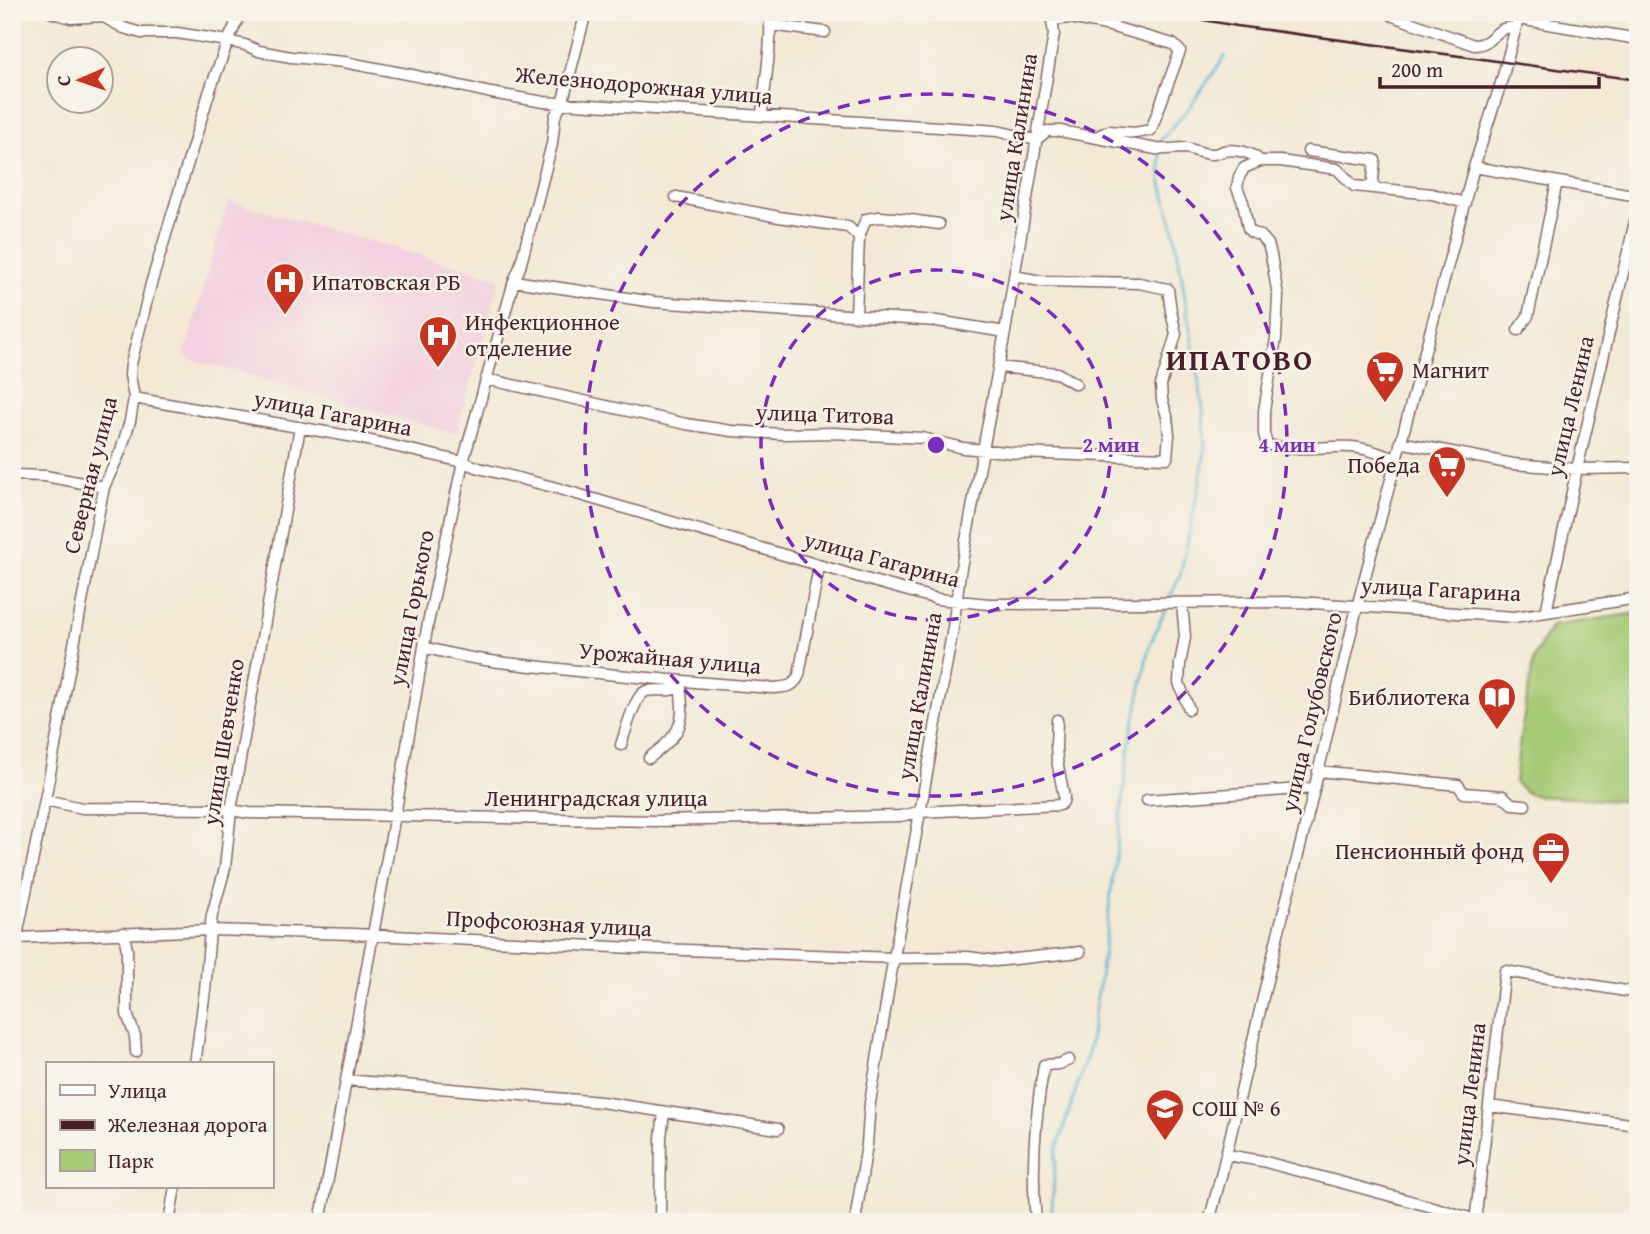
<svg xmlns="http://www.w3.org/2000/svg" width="1650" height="1234" font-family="'Gentium Book Plus',serif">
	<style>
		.built { fill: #f3cfdf }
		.green { fill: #a6cb76; stroke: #787550; stroke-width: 2 }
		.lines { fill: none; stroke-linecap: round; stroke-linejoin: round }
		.stream { stroke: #52b4d1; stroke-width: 2.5 }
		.minor-casing { stroke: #856666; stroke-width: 13 }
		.minor { stroke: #fff; stroke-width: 10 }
		.rail { stroke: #4a1f2b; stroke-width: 2.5 }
		.ring { fill: none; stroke: #7b2cbf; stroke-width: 3.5; stroke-dasharray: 12 9 }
		.labels { text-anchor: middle; stroke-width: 5; stroke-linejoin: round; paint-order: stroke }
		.street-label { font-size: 23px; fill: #4a1f2b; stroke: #f7f3e8 }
		.poi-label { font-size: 23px; fill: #4a1f2b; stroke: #f7f3e8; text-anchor: start }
		.district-label { font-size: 30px; font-weight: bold; letter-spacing: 2px; fill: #4a1f2b; stroke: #f7f3e8 }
		.centre { fill: #7b2cbf; stroke: #f7f3e8; stroke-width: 3.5 }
		.ring-label { font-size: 21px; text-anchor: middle; font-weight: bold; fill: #7b2cbf; stroke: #f7f3e8; stroke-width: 5; stroke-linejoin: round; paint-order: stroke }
	</style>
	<rect width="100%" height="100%" fill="#f7f3e8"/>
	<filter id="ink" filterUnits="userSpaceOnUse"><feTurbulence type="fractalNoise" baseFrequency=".0143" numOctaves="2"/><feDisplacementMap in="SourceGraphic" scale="14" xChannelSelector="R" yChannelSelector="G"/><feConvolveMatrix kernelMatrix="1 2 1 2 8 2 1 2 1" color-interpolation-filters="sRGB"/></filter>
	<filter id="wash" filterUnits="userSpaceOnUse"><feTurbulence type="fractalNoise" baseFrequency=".00686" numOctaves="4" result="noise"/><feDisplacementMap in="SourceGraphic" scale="28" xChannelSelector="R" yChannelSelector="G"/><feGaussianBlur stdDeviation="1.57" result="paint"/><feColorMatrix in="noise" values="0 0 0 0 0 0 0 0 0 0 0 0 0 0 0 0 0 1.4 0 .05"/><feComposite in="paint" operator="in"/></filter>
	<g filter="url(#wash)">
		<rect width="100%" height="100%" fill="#f3e9d4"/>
		<path class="built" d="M228,201L500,278L456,434L184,357Z"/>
		<path class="green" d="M1638,613V802L1537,796L1527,793L1515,783L1520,738L1534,657L1551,626Z"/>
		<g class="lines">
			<path class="stream" d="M1159,146V142L1189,108L1225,56
				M1160,153L1161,180L1174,230L1203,408L1205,452L1199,486L1180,576L1169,599
				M1051,1222L1056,1152L1089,1049L1103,957L1129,748L1149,647L1167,605"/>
		</g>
	</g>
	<g filter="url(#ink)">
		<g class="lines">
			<defs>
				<path id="minor" d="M50,12L71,18L102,16L124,28L141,33H177L228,41L245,45L259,51L291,57L344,62L417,76L491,93L544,102L970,129L997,131L1036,140L1047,131H1060L1156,149C1167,150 1175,148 1185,148C1194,149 1203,155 1213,154C1216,154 1221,152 1224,151C1236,149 1252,152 1260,161
					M1045,12L1052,20L1070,18L1106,25L1173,44L1180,51L1151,130L1135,133L1109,131L1095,137
					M1388,12L1393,16L1474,45C1494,45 1495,24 1516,28
					M1519,19L1638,39
					M770,25L825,32
					M762,116C763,93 775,30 768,12
					M1308,151L1375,160L1372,188
					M1474,167L1638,196
					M676,197L779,217L848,227L859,237L856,316
					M859,237L866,219L879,217L896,218L939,224
					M514,281L654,302L937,321L1005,332
					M1518,330L1528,316L1557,182
					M998,367L1057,373L1076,384
					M486,379L686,424L732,431L782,434L833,433L922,438L963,448L1017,453L1167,458L1169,435L1167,416L1162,400L1161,385L1176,334L1171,311L1168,289L1139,283L1041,281L1014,276
					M134,398L354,437L463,462L479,468L553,487L876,582L937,599L989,604L1298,602L1514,617L1638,598
					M1400,442L1513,464L1577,469L1638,468
					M1396,459C1381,454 1367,448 1352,447C1328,445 1288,453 1267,444L1264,434V411L1276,338L1278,296L1271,255L1268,244L1261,236L1251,232L1248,228L1243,202L1237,188L1239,177L1244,168L1260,161H1280L1337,169L1354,186L1432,194L1465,203
					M12,475L45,476L104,487
					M1182,603L1185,637L1180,664L1179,683L1189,709
					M1546,612L1577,469L1638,209
					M424,647C468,660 515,664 560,669C631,677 702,683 773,688C785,687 794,688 799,675L819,566
					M621,745C625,733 635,693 647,691C659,688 669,694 680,686
					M649,758C667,744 683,733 682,707C682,699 680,691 681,683
					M1318,771L1458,785L1464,793L1503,796L1512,804L1525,805
					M45,800L82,808L223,809L250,813L656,821L900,816L919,812L1060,805L1063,802L1064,797L1057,760L1056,745L1057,720
					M1147,800L1314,788
					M124,933L127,951V1014L135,1036L136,1052
					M17,938L210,930L353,934L633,948L894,958L968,957L996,961L1080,952
					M12,960L45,800L99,511L104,487L121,450L130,421L134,398L130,375L131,364L151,284L210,90L228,41L241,12
					M195,1064L205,990L210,930L212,915L225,868L231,810L300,427
					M346,1080L601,1102L778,1129
					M1489,1106L1638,1125
					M1227,1155L1262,1161L1436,1208L1483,1222
					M169,1222L175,1187
					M320,1222L397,804L428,623L463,462L514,281L520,267L552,144L555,116L562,104L586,12
					M660,1222L661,1137L664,1113
					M855,1222L867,1144L870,1103L891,974L953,628L960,573L1005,332L1054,34L1052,20L1054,12
					M1036,1222C1031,1170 1035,1116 1044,1065L1059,1064L1069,1060
					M1209,1222L1222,1172L1277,938L1310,807L1357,607L1474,167L1501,83L1520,12
					M1475,1222L1505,971L1638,993"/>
			</defs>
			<use href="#minor" class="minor-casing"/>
			<use href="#minor" class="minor"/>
			<path class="rail" d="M1160,12L1237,26L1638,80"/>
		</g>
	</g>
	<g class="ring">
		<circle cx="936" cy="445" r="175"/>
		<circle cx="936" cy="445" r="351"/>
	</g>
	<defs>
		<symbol id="hospital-pin" viewBox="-11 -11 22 30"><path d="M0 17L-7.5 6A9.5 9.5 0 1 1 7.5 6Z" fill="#c8321e" stroke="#f7f3e8"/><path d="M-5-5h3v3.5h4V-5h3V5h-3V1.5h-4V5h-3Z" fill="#fff"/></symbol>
		<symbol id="supermarket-pin" viewBox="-11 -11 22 30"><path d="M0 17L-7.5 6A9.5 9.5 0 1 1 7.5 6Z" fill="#c8321e" stroke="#f7f3e8"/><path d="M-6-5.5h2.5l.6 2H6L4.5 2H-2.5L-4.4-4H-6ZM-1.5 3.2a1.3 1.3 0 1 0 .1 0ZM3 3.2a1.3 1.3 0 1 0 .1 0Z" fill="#fff"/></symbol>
		<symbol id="library-pin" viewBox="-11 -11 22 30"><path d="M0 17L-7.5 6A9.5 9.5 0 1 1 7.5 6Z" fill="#c8321e" stroke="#f7f3e8"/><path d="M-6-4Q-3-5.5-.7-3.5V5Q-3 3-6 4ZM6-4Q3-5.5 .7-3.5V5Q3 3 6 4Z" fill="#fff"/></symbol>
		<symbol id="office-pin" viewBox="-11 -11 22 30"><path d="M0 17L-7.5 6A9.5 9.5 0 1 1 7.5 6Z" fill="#c8321e" stroke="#f7f3e8"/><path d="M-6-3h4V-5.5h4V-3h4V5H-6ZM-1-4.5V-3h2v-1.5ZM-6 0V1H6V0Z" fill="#fff"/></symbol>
		<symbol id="school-pin" viewBox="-11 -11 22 30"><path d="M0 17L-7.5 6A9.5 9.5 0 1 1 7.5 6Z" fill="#c8321e" stroke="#f7f3e8"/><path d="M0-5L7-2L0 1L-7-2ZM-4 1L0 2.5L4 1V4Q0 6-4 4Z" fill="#fff"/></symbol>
	</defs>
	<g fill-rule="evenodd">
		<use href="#hospital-pin" x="263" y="260" width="44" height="60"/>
		<use href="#hospital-pin" x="416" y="313" width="44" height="60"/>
		<use href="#supermarket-pin" x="1363" y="348" width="44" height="60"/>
		<use href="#supermarket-pin" x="1425" y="443" width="44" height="60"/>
		<use href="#library-pin" x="1475" y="675" width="44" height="60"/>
		<use href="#office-pin" x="1529" y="829" width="44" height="60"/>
		<use href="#school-pin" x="1143" y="1086" width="44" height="60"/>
	</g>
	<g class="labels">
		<g class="street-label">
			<text transform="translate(644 85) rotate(5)" y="8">Железнодорожная улица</text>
			<text transform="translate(1016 137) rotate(-81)" y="8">улица Калинина</text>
			<text transform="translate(1570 406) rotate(-77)" y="8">улица Ленина</text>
			<text transform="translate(333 413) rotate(11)" y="8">улица Гагарина</text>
			<text transform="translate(825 414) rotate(2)" y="8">улица Титова</text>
			<text transform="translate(90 475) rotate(-76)" y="8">Северная улица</text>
			<text transform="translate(882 559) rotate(15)" y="8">улица Гагарина</text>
			<text transform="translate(1441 589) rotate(3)" y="8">улица Гагарина</text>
			<text transform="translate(411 608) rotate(-79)" y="8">улица Горького</text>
			<text transform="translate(670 658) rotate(5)" y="8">Урожайная улица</text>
			<text transform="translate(919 696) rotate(-80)" y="8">улица Калинина</text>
			<text transform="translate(1311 712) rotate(-77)" y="8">улица Голубовского</text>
			<text transform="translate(223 742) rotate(-81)" y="8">улица Шевченко</text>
			<text x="596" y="806">Ленинградская улица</text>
			<text transform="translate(549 923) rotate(3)" y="8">Профсоюзная улица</text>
			<text transform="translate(1469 1094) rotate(-83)" y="8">улица Ленина</text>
		</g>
		<g class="poi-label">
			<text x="312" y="290">Ипатовская РБ</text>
			<text x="465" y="330">Инфекционное<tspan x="465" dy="26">отделение</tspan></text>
			<text x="1412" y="378">Магнит</text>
			<text x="1420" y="473" text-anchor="end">Победа</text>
			<text x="1470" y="705" text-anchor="end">Библиотека</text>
			<text x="1524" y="859" text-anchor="end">Пенсионный фонд</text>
			<text x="1192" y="1116">СОШ № 6</text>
		</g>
		<g class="district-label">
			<text x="1240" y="370">ИПАТОВО</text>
		</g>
	</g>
	<circle cx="936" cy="445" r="10" class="centre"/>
	<g class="ring-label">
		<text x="1111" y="452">2 мин</text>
		<text x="1287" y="452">4 мин</text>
	</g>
	<rect width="1650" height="1234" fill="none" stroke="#f7f3e8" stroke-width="42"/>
	<rect x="46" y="1062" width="228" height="126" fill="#f7f3e8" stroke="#b29e9c" stroke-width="2"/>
	<rect x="60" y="1085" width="35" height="10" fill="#ffffff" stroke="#b29e9c" stroke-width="2"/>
	<text x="108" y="1098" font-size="21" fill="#4a1f2b">Улица</text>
	<rect x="60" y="1120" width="35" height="10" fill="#4a1f2b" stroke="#b29e9c" stroke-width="2"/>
	<text x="108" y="1132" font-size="21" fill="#4a1f2b">Железная дорога</text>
	<rect x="60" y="1150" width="35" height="21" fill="#a6cb76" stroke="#b29e9c" stroke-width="2"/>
	<text x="108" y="1168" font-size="21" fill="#4a1f2b">Парк</text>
	<g transform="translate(80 80) rotate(268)"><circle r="33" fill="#f7f3e8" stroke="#b29e9c" stroke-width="2"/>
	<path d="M0-5L12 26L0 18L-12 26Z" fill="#c8321e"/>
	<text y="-10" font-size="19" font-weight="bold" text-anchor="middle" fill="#4a1f2b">С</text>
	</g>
	<path d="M1380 77v10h219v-10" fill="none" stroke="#4a1f2b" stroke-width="3.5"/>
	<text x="1391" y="77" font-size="21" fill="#4a1f2b" stroke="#f7f3e8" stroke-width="5" paint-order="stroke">200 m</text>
</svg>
